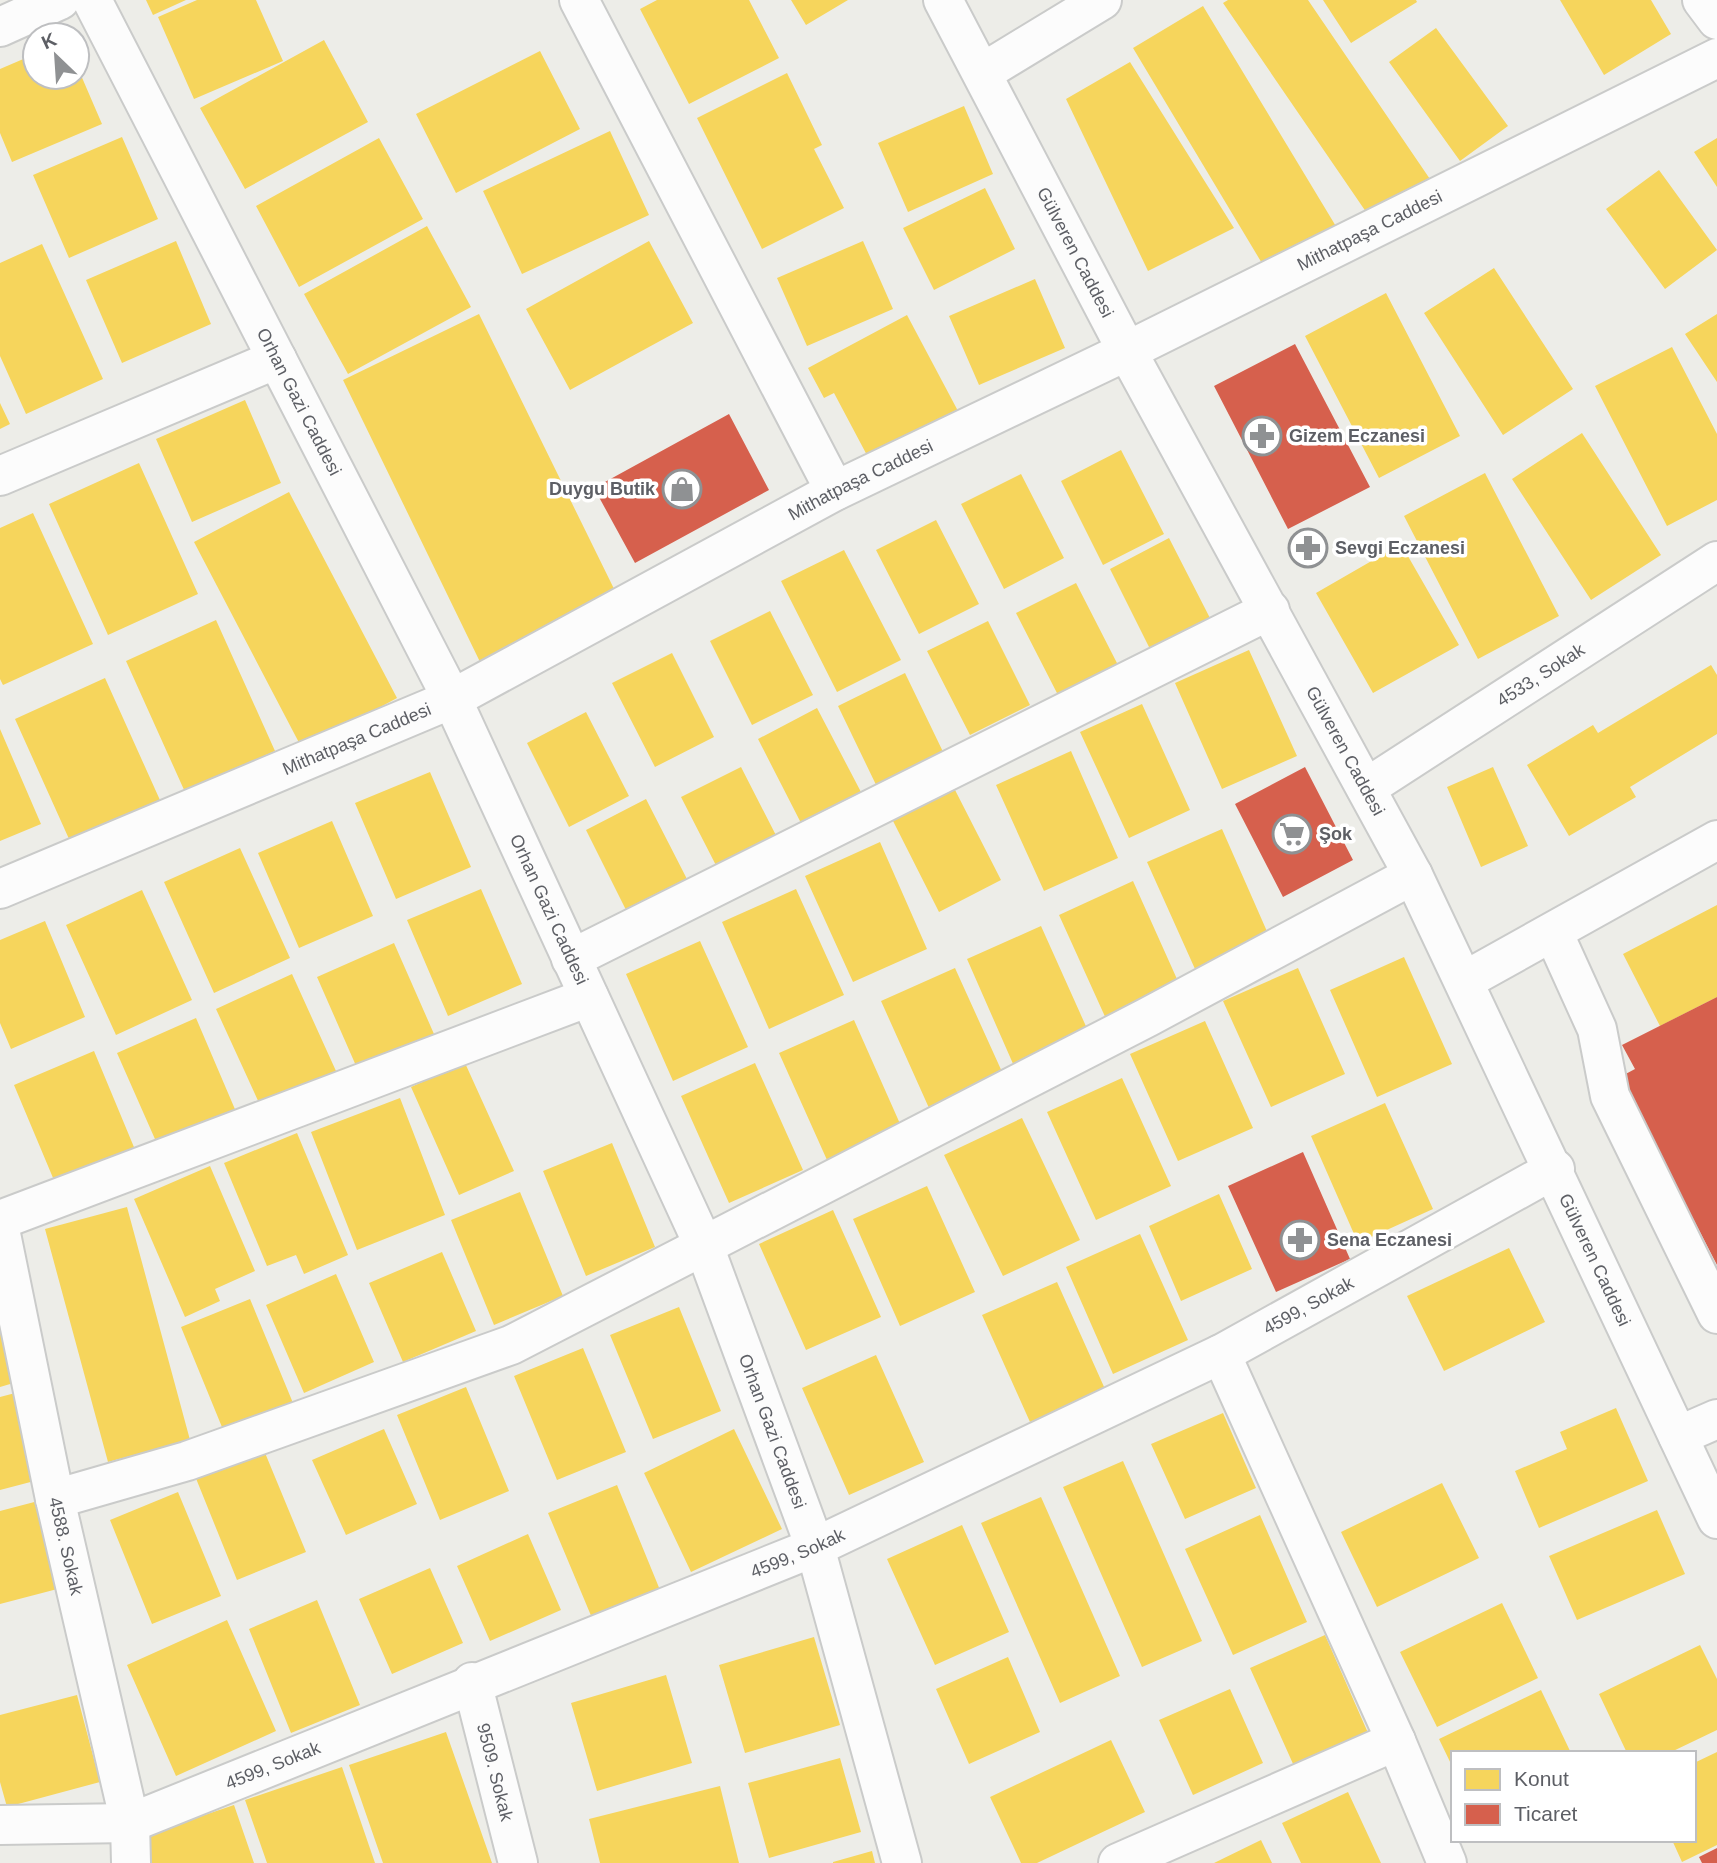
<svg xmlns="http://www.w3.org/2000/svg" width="1717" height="1863" font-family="Arial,sans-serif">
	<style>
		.homes { fill: #f6d55c }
		.shops { fill: #d6604d }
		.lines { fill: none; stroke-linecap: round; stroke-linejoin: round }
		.minor-casing { stroke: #cacbca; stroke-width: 42 }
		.minor { stroke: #fcfcfc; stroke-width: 38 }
		.labels { text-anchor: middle; stroke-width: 7; stroke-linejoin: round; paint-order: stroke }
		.street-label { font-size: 18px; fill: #5d5f65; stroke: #fff }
		.poi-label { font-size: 18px; font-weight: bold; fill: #5d5f65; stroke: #fff; text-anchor: start }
	</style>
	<rect width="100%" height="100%" fill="#edede8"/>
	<path class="homes" d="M146,0H186L153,15Z
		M197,0H256L283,61L194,99L158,17Z
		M657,0H749L779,58L689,104L640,9Z
		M791,0H848L806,25Z
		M1228,0H1308L1434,185L1375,225L1223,3Z
		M1323,0H1416L1417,2L1351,43Z
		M1560,0H1651L1671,34L1604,75Z
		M1203,6L1337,228L1266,270L1133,48Z
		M1436,28L1508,126L1460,161L1389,62Z
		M324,40L368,122L245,189L200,108Z
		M540,51L580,129L456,193L416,114Z
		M35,54V77H77V66L102,124L12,162L0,133V69Z
		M1130,62L1234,228L1148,271L1066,99Z
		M787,73L822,145L814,149L844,208L762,249L697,118Z
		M964,106L993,174L908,212L878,143Z
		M610,131L649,215L522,274L483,191Z
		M122,137L158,219L69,258L33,175Z
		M379,138L423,219L299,287L256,206Z
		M1717,138V187L1694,152Z
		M1659,170L1717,250L1665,289L1606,209Z
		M985,188L1015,249L934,290L903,228Z
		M427,226L471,307L348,374L304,294Z
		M176,241L211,324L122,363L86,280Z
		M649,241L693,323L570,390L526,309Z
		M863,241L893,309L807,346L777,278Z
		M42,244L103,379L26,414L0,356V263Z
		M1494,268L1573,389L1503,435L1424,313Z
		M1035,279L1065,348L979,385L949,316Z
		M1386,293L1460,436L1379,478L1305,336Z
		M479,314L619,599L482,666L343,380Z
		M1717,314V382L1685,334Z
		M907,315L958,411L869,459L834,393L824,398L808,368Z
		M1672,347L1717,434V500L1667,526L1595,386Z
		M245,400L281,483L192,522L156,439Z
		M0,403L10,424L0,429Z
		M1582,433L1661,555L1591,600L1512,479Z
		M1121,450L1164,534L1103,565L1061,481Z
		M139,463L198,594L108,635L49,504Z
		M1485,473L1559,616L1478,659L1404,516Z
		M1021,474L1064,558L1004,589L961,504Z
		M289,492L397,698L327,736L306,756L194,542Z
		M33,513L93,644L3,685L0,679V528Z
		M936,520L979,604L919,634L876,550Z
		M1169,538L1212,622L1152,653L1110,569Z
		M1401,544L1459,645L1373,693L1316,593Z
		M844,550L901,660L837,692L781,581Z
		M1076,583L1119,667L1059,697L1016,613Z
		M770,611L813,695L752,725L710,641Z
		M216,620L275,751L185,792L126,661Z
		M988,621L1030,705L970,735L927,651Z
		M1249,650L1297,756L1222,789L1175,683Z
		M672,653L714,737L655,767L612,683Z
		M1711,665L1717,675V734L1630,787L1636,797L1569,836L1527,765L1593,725L1598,733Z
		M905,673L946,758L879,791L838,706Z
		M105,678L164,809L74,850L15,719Z
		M1142,704L1190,810L1129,838L1080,732Z
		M817,708L861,792L801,823L758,739Z
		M586,712L629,796L569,827L527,743Z
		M0,729L41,824L0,841Z
		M1071,751L1118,858L1044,891L996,785Z
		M741,767L784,851L724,881L681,797Z
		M1493,767L1528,846L1481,867L1447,787Z
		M430,772L471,867L396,899L355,803Z
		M954,788L1001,880L939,912L892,819Z
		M646,799L689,883L628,914L586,830Z
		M332,821L373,916L299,948L258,853Z
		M1222,829L1269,936L1195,969L1147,862Z
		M880,842L927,949L853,982L805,876Z
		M240,848L290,958L214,993L164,882Z
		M1133,881L1181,988L1107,1021L1059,915Z
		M481,889L522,984L448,1016L407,920Z
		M796,889L844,995L769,1029L722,922Z
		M142,890L192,1000L116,1035L66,925Z
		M1717,905V997L1660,1026L1623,954Z
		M45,921L85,1017L11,1049L0,1023V940Z
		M1041,926L1089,1033L1014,1066L967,959Z
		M700,941L748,1047L673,1081L626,974Z
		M394,943L434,1034L357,1068L317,977Z
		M1404,957L1452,1064L1377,1097L1330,990Z
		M955,968L1003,1074L929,1108L881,1001Z
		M1298,968L1345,1074L1271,1107L1223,1001Z
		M292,974L336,1071L260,1105L216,1009Z
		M196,1018L240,1121L162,1155L117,1053Z
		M854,1020L901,1126L827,1160L779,1053Z
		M1205,1021L1253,1128L1178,1161L1130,1054Z
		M94,1051L136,1152L56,1185L14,1085Z
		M465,1063L514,1171L459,1195L411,1087Z
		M755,1063L803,1170L729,1203L681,1096Z
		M1122,1078L1171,1186L1096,1220L1047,1112Z
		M400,1098L445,1215L357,1250L311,1132Z
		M1385,1103L1433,1209L1358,1243L1311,1136Z
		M1022,1118L1080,1240L1003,1276L944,1155Z
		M297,1133L348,1255L304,1274L296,1255L267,1266L224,1163Z
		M612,1143L655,1247L586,1276L543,1171Z
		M210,1166L255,1271L215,1289L220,1301L185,1317L134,1199Z
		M927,1186L975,1292L900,1326L853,1219Z
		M520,1192L563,1296L494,1325L451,1220Z
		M1219,1194L1252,1269L1181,1301L1149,1226Z
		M127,1207L190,1440L108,1462L45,1229Z
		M833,1210L881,1317L806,1350L759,1244Z
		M1140,1234L1188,1340L1113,1374L1066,1267Z
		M1509,1248L1545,1322L1444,1371L1407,1296Z
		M442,1252L476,1331L403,1362L369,1283Z
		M336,1274L374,1362L304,1393L266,1305Z
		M1057,1282L1105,1389L1030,1422L982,1315Z
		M250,1299L293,1403L224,1432L181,1327Z
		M679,1307L721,1411L653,1439L610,1335Z
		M0,1320L17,1382L0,1387Z
		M583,1348L626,1452L557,1480L514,1376Z
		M876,1355L924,1462L849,1495L802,1388Z
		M466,1387L509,1491L440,1520L397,1415Z
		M19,1392L42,1479L0,1490V1397Z
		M1616,1408L1648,1481L1539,1528L1515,1471L1567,1449L1560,1432Z
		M1223,1413L1256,1488L1185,1519L1151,1444Z
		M384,1429L417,1504L346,1535L312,1460Z
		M734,1429L782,1529L691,1572L644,1473Z
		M263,1448L306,1552L237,1580L195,1476Z
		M1123,1461L1202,1641L1142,1667L1063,1487Z
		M1442,1483L1479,1558L1377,1607L1341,1532Z
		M617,1485L660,1590L592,1618L548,1513Z
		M178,1492L221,1596L152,1624L110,1520Z
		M1041,1497L1120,1676L1060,1703L981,1523Z
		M42,1500L65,1587L0,1604V1511Z
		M1657,1510L1685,1574L1577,1620L1549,1556Z
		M1260,1515L1307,1622L1233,1655L1185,1549Z
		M962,1525L1009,1632L935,1665L887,1559Z
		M528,1534L561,1610L490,1641L457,1566Z
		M430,1568L463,1643L392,1674L359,1599Z
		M317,1600L360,1705L291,1733L249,1629Z
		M1502,1603L1538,1678L1437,1727L1400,1652Z
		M227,1620L276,1731L176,1776L127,1665Z
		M1325,1635L1372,1742L1298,1775L1250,1668Z
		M814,1637L840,1725L745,1753L719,1665Z
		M1700,1645L1717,1679V1730L1669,1753H1627L1599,1694Z
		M1008,1657L1040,1732L969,1764L936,1689Z
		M666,1675L692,1763L597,1791L571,1703Z
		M1230,1689L1263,1763L1193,1795L1159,1720Z
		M1541,1690L1571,1753H1453V1768L1439,1739Z
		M77,1695L100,1782L7,1807L0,1782V1715Z
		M446,1732L492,1863H383L349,1765Z
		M1111,1740L1145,1812L1037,1863H1021L990,1797Z
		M1717,1752V1845L1682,1862L1672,1840H1694V1763Z
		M840,1758L861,1832L769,1858L748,1783Z
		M342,1767L375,1863H267L245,1800Z
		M720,1786L739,1863H600L589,1819Z
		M1348,1792L1381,1863H1301L1282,1823Z
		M234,1805L254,1863H146L137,1838Z
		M1261,1840L1272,1863H1214Z
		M872,1851L875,1863H833V1862Z"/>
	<path class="shops" d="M1295,344L1370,487L1288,529L1214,386Z
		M729,414L769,490L635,563L594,488Z
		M1305,767L1353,860L1283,897L1235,804Z
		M1717,997V1265L1620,1077L1635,1069L1622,1045Z
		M1303,1152L1350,1259L1276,1292L1228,1186Z
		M1717,1848V1863H1702L1699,1857Z"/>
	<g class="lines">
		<defs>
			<g id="minor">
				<path id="s1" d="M92,0L452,699L704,1246L815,1547L902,1863"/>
				<path d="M579,0L835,491"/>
				<path id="s2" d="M943,0L1127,351L1413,875L1717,1519"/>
				<path d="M1702,0L1717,20"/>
				<path d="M0,27L60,0"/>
				<path d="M982,73L1102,0"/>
				<path d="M0,476L277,359"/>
				<path id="s3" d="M1366,788L1717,561"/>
				<path id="s4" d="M0,889L452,699L835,491L1127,351L1717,58"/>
				<path d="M1553,932L1597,1029L1610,1096L1717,1314"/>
				<path d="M571,959L1270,610"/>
				<path d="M1464,981L1717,840"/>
				<path d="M0,1220L589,997"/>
				<path id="s5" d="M0,1229L55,1499L130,1823L131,1863"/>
				<path d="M1221,1354L1396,1741L1447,1863"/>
				<path d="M1678,1436L1717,1419"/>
				<path d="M55,1499L187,1461L511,1345L1148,1017L1413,875"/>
				<path id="s6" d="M472,1682L518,1863"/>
				<path id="s7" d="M0,1825L130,1823L815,1547L1221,1354L1555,1169"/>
				<path d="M1118,1863L1396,1741"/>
			</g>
		</defs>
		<use href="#minor" class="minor-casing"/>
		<use href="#minor" class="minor"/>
	</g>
	<defs>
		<symbol id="pharmacy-ring" viewBox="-11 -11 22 22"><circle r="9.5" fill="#fff" stroke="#8f9193" stroke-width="1.5"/><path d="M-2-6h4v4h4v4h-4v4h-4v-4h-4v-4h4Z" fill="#8f9193"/></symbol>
		<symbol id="shop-ring" viewBox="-11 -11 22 22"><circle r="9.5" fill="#fff" stroke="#8f9193" stroke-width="1.5"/><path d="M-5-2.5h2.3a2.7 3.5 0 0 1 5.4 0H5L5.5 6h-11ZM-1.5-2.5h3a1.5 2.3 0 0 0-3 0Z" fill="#8f9193"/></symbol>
		<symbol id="supermarket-ring" viewBox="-11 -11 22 22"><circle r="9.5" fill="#fff" stroke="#8f9193" stroke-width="1.5"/><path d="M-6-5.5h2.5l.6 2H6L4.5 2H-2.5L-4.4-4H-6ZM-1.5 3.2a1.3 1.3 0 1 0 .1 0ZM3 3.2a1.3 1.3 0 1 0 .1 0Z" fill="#8f9193"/></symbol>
	</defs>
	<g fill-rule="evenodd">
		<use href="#pharmacy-ring" x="1240" y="414" width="44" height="44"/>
		<use href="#shop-ring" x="660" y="467" width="44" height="44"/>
		<use href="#pharmacy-ring" x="1286" y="526" width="44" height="44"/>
		<use href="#supermarket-ring" x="1270" y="812" width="44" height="44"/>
		<use href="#pharmacy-ring" x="1278" y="1218" width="44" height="44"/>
	</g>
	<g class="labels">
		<g class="street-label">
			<text dy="6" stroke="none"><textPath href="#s4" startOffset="1521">Mithatpaşa Caddesi</textPath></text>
			<text dy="6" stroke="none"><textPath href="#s2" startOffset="285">Gülveren Caddesi</textPath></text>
			<text dy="6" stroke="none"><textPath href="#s1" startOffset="452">Orhan Gazi Caddesi</textPath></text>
			<text dy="6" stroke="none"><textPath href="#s4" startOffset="954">Mithatpaşa Caddesi</textPath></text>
			<text dy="6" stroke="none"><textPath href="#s3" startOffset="208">4533, Sokak</textPath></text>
			<text dy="6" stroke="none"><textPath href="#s4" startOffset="387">Mithatpaşa Caddesi</textPath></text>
			<text dy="6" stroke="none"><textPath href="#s2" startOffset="852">Gülveren Caddesi</textPath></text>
			<text dy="6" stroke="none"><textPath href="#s1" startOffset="1018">Orhan Gazi Caddesi</textPath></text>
			<text dy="6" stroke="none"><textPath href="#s2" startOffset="1419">Gülveren Caddesi</textPath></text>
			<text dy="6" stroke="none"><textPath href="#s7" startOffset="1418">4599, Sokak</textPath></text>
			<text dy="6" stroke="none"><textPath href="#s1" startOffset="1586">Orhan Gazi Caddesi</textPath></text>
			<text dy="6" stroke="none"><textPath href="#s5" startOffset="324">4588. Sokak</textPath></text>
			<text dy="6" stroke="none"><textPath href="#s7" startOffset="850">4599, Sokak</textPath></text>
			<text dy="6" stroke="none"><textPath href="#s7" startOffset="284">4599, Sokak</textPath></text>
			<text dy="6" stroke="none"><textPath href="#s6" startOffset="93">9509. Sokak</textPath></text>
		</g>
		<g class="poi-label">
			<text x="1289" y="442">Gizem Eczanesi</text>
			<text x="655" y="495" text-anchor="end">Duygu Butik</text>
			<text x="1335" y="554">Sevgi Eczanesi</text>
			<text x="1319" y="840">Şok</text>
			<text x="1327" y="1246">Sena Eczanesi</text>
		</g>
	</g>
	<rect x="1451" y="1751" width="245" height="91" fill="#ffffff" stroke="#bebfc1" stroke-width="2"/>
	<rect x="1465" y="1769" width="35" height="21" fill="#f6d55c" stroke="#bebfc1" stroke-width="2"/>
	<text x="1514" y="1786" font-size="21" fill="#5d5f65">Konut</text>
	<rect x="1465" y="1804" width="35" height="21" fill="#d6604d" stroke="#bebfc1" stroke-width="2"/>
	<text x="1514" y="1821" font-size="21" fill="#5d5f65">Ticaret</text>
	<g transform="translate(56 56) rotate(335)"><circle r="33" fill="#ffffff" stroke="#bebfc1" stroke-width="2"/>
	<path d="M0-5L12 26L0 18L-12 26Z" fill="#8f9193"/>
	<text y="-10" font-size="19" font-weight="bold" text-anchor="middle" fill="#5d5f65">K</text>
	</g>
</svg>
